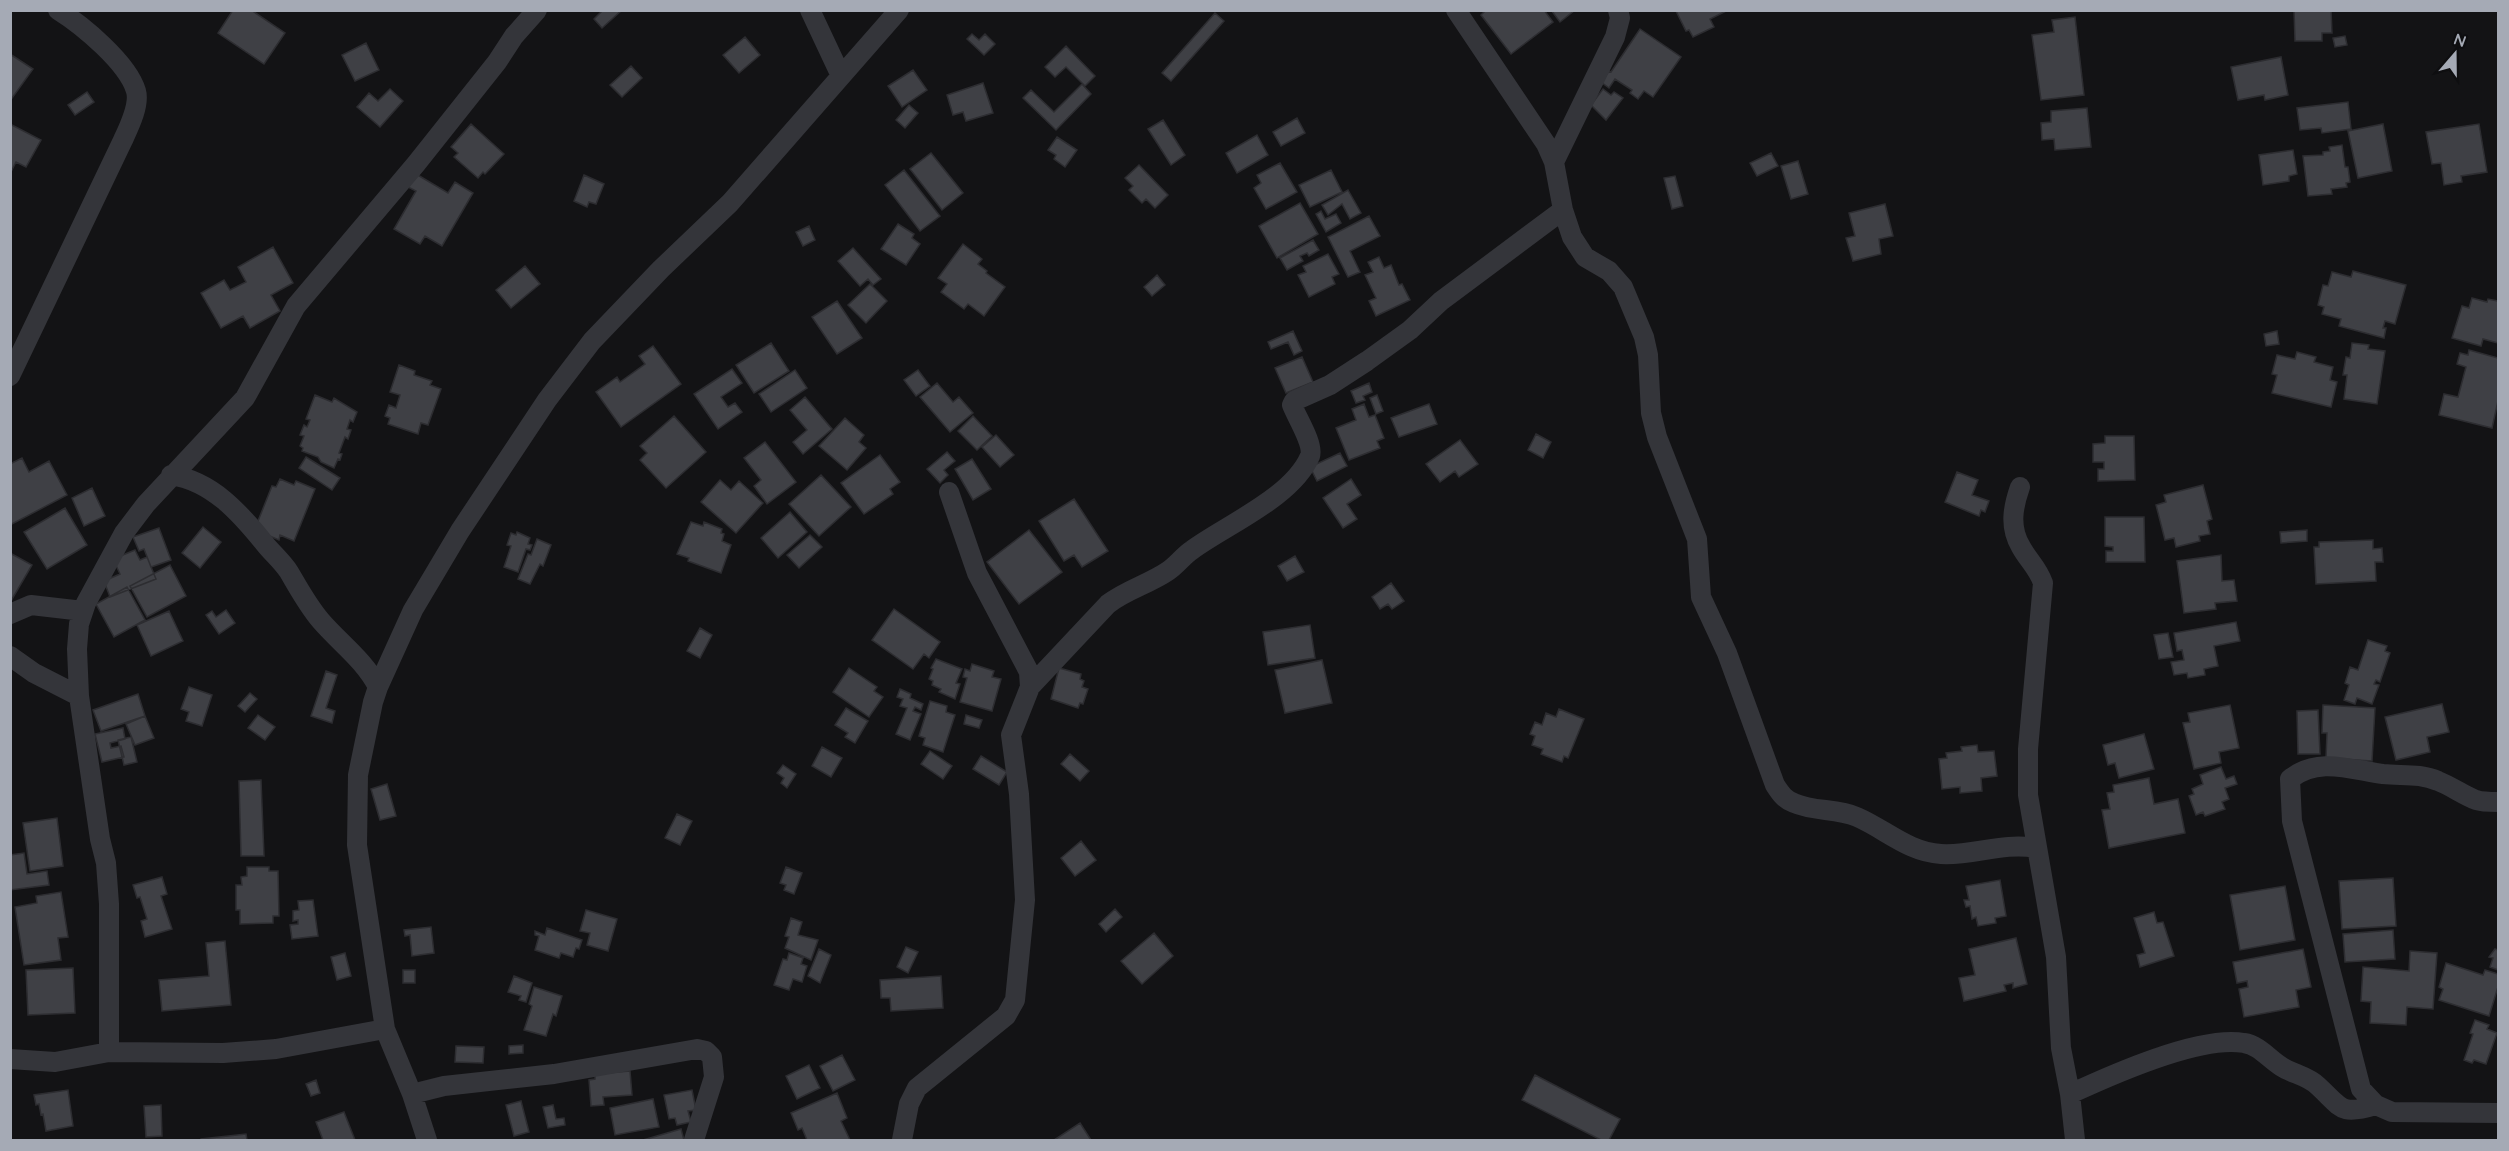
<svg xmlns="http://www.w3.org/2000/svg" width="2509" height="1151" font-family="Quicksand,sans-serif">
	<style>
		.building { fill: #3f4045; stroke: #2d2d31; stroke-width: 1.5 }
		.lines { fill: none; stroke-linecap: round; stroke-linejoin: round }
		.street { stroke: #34353a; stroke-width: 20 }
	</style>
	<rect width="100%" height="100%" fill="#131315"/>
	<path class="building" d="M233,10H251L285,33L264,64L218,33Z
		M603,10H622L602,28L594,19Z
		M1486,10H1544L1553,22L1511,54L1481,15Z
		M1551,10H1575L1560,22Z
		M1728,10L1710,19L1714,27L1693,37L1689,30L1686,31L1676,11Z
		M2294,10H2331L2332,33H2322V41H2295Z
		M1215,13L1224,21L1171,81L1162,73Z
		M2075,17L2084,95L2041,100L2032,35L2054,32L2052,20Z
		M1640,29L1681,57L1653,97L1644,91L1638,99L1630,93L1632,90L1615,79L1609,88L1601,82L1609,71L1611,72Z
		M972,34L979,40L985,34L995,44L984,55L967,39Z
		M2345,36L2347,45L2335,47L2333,38Z
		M745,37L760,55L739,73L723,55Z
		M366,43L379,70L355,81L342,55Z
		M1066,46L1095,76L1085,86L1066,67L1055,77L1045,67Z
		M10,54L33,69L10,101Z
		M2281,57L2288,95L2265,100L2264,95L2238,100L2231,67Z
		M631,66L642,78L622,97L610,85Z
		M913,70L927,90L902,107L888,86Z
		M983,83L993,113L966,121L963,112L953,115L947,95Z
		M1082,84L1091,94L1056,130L1023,98L1031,90L1054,112Z
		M390,89L403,101L380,127L357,107L369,93L378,101Z
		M1603,89L1611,95L1614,92L1623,98L1606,120L1591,105Z
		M87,92L94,102L75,115L68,105Z
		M2348,102L2351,129L2322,133L2321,128L2300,130L2297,108Z
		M909,105L918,113L905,128L896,120Z
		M2087,108L2091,147L2055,150L2054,139L2042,140L2041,123L2051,122V111Z
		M1297,118L1305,133L1281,146L1273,132Z
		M1163,120L1185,155L1171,165L1148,129Z
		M10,124L41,140L26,167L16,162L11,172Z
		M471,124L504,154L485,174L483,172L478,178L454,157L458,153L451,147Z
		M2383,124L2392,171L2358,178L2348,131Z
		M2479,124L2487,172L2461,176L2462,182L2444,185L2441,163L2432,164L2426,132Z
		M1257,135L1268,155L1237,173L1226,153Z
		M1057,137L1077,150L1065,167L1054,159L1056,155L1048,150Z
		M2342,145L2345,167H2348L2350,182L2346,183L2347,187L2331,189L2332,194L2308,196L2303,156L2323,155V152L2330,151L2329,147Z
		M2293,150L2297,174L2289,176V181L2263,185L2259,155Z
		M931,153L963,193L942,210L910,169Z
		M1771,153L1778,166L1757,176L1750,163Z
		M1798,161L1808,194L1791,199L1781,166Z
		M1280,163L1297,192L1266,209L1254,188L1261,183L1257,175Z
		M1139,165L1168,195L1155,208L1146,199L1142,203L1129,190L1133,186L1125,178Z
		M904,170L940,216L920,231L885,185Z
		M1331,170L1342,192L1310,207L1299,185Z
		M416,174L448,193L455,182L473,193L442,246L425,236L420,244L394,229L416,191L408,187Z
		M584,175L604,184L596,204L589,202L587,207L574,201Z
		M1675,176L1683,206L1672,209L1664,178Z
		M1348,190L1361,213L1350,219L1342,204L1328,215L1322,205Z
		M1300,203L1318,234L1277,258L1259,226Z
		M1885,204L1893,236L1879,239L1881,254L1853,261L1846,238L1855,236L1849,213Z
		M1321,211L1325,219L1336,214L1341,223L1326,232L1316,214Z
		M1369,216L1380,236L1350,251L1360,272L1348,277L1328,237Z
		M898,224L914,234L912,238L920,244L906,265L881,249Z
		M809,226L815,240L803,246L796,232Z
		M1313,240L1319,250L1309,256L1307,253L1300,256L1303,261L1287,270L1280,258Z
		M963,244L982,259L978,264L987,271L986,273L1005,287L984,316L968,304L964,309L941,292L947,284L938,278Z
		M273,247L293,283L271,295L280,311L250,328L243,316L221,328L201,293L224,280L230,290L246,282L238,267Z
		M853,248L881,279L873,285L868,279L860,286L838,261Z
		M1328,254L1339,274L1332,277L1335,284L1309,297L1298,275L1306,272L1303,266Z
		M1379,257L1384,268L1391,265L1399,285L1402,284L1410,300L1376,316L1369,301L1376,298L1365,275L1373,272L1368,262Z
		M525,266L540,284L511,308L496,290Z
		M2353,271L2406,285L2395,324L2385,321L2383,328H2386L2384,338L2339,326L2341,319L2322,314L2324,307L2318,305L2323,285L2328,286L2332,272L2351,277Z
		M1157,275L1165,285L1152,296L1144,287Z
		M870,284L887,301L866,323L848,305Z
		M2472,298L2487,302L2488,299L2498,301V299V343L2483,339L2481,346L2452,338L2462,306L2469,308Z
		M837,301L862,338L837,354L812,317Z
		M1293,331L1302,351L1294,355L1288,342L1271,349L1268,342Z
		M2277,331L2279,344L2266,346L2264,334Z
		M771,343L789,371L754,393L736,365Z
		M2352,343L2369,345L2368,349L2385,351L2377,404L2344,399L2347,375H2343L2346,357L2350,358Z
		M653,346L681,384L621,427L596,392L617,377L620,382L645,364L639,356Z
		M2469,350L2498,358V401L2492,428L2439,415L2444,394L2458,397L2466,367L2457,364L2460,353L2468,355Z
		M2297,352L2316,357L2314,362L2333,367L2330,380L2337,382L2331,407L2272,393L2277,375L2272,374L2277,355L2295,359Z
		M1302,357L1313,382L1286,393L1275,368Z
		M399,365L415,371L414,375L432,381L430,385L441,389L428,425L421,423L418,434L388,424L390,418L385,416L389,405L396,408L400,395L390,392Z
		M732,369L742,383L721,397L728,407L735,403L742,412L718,429L694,394Z
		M795,370L807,388L771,412L759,394Z
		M918,370L930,386L916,396L904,380Z
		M937,383L953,402L959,397L973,413L950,432L920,397Z
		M1369,383L1372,392L1363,396L1365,400L1356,403L1351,391Z
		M315,395L332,402L334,398L357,412L353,422L350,420L347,429L351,430L348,439L345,437L339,453L342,454L340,460L338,459L334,468L321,462L318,457L302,451L303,448L300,446L304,436L300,435L304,425L307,427L310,420L306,419Z
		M1377,395L1383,411L1376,414L1370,398Z
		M805,397L832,429L803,454L793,442L807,430L790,410Z
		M1364,404L1369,417L1375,415L1384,438L1377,441L1380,448L1349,460L1336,428L1356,420L1352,409Z
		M1429,404L1437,424L1399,437L1391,418Z
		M674,416L706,452L666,488L640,460L647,453L640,446Z
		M973,416L992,436L977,450L958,431Z
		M845,418L864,435L859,442L866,448L847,470L819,446Z
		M1536,434L1551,442L1543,458L1528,450Z
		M996,435L1014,455L1000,467L982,447Z
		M2105,436H2134L2135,480L2098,481V469H2104V462H2093V444L2105,443Z
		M1460,440L1478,464L1459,477L1455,471L1440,482L1426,464Z
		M765,442L796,482L767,504L754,486L761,480L744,458Z
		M947,452L955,461L944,470L948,475L940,483L927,469Z
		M1340,453L1347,466L1317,481L1310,467Z
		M880,455L900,482L890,489L893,494L864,514L841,483Z
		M306,457L340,478L332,490L299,468Z
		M22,458L29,472L49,461L67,495L10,525V464Z
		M972,459L991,489L973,500L955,469Z
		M1957,472L1978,480L1972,495L1989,501L1985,512L1981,510L1979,516L1945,502Z
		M821,475L851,507L819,536L789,504Z
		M280,479L294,485L296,481L315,489L294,541L280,535L279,540L260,532L256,526L272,486L276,487Z
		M1351,479L1361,495L1347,504L1357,519L1343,528L1323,498Z
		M720,480L731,490L739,481L763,503L736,533L701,502Z
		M2203,485L2212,519L2207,521L2210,534L2199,536L2200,541L2176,547L2174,538L2165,540L2156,505L2166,502L2164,495Z
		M92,488L105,516L84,526L72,498Z
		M1074,499L1108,551L1082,567L1074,555L1064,561L1039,521Z
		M65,508L87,545L47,569L24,532Z
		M790,512L807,532L778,558L761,538Z
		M2105,517H2144L2145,562H2106V551H2113V547L2105,546Z
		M691,522L703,526L704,522L722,529L721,533L724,534L722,541L731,545L721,573L688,561L689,558L677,554Z
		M203,527L221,542L200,568L182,553Z
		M159,528L171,560L151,567L144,549L139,551L133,537Z
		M1029,530L1062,572L1019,604L987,562Z
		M2307,530V541L2281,543L2280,532Z
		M517,532L530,538L528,544L532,545L530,550L526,549L518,572L504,567L511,546L507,545L511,533L516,535Z
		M810,535L822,547L799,568L787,555Z
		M537,539L551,545L543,566L540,564L530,584L518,579L528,554L531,555Z
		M2373,540V549L2382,548L2383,562H2375L2376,581L2316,584L2314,547H2319V542Z
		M135,550L140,560L147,557L156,579L110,597L104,581L120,574L113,559Z
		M10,553L32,565L11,601H10Z
		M2221,555L2222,581L2234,580L2237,601L2215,603L2216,609L2184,613L2177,561Z
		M1295,556L1304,572L1287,581L1278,566Z
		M170,565L186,596L147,617L130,586Z
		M1391,583L1404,601L1392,609L1388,604L1380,609L1372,597Z
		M127,587L145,620L114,637L96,604Z
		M894,609L940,642L929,658L924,654L913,669L872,640Z
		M226,610L235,623L219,634L206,615L212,611L216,617Z
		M169,611L183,641L151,656L137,625Z
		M2236,622L2240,641L2214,646L2218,666L2204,669L2205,675L2188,678L2187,673L2174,675L2171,662L2184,660L2182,650L2177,651L2174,633Z
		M1310,625L1315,658L1268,665L1263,632Z
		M700,628L712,635L700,658L687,651Z
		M2168,633L2173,657L2159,659L2154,635Z
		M2368,640L2387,646L2385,651L2390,653L2380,682L2376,680L2374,684L2379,685L2372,704L2357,698L2355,704L2344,700L2349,685L2345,683L2350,667L2358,670Z
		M936,659L962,669L956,683L960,684L955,699L939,692L941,689L932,685L933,681L929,679L933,669L931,668Z
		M1322,660L1332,703L1285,713L1275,670Z
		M972,664L994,671L992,677L1001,679L992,711L960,702L967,678L963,677L965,669L970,671Z
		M849,668L877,687L874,691L883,697L869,717L833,692Z
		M1059,668L1081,674L1080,679L1084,681L1082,687L1088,689L1083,704L1080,703L1078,708L1051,699Z
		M326,671L337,675L326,708L335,711L332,723L311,716Z
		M189,687L212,695L202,726L186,721L189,712L181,709Z
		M900,689L911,694L910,698L923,704L921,710L915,707L913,711L921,714L910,740L896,734L907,708L900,706L903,699L897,697Z
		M250,693L257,699L245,712L238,706Z
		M138,694L145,716L101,731L93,710Z
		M930,701L947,706L946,712L955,715L943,752L923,745L925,738L919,736Z
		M2442,704L2449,732L2427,737L2430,752L2396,760L2385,717Z
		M2230,705L2239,748L2219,752L2221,763L2194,769L2183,723L2190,722L2188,713Z
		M2323,705L2375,708L2372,761L2326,758L2327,733H2322Z
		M846,708L868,721L855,743L845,737L848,733L835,725Z
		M1559,709L1584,719L1568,758L1564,756L1562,762L1541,754L1543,749L1532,745L1535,736L1530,734L1535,722L1542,725L1546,713L1556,717Z
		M2318,710L2320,754H2298L2297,711Z
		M258,715L275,727L265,740L248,728Z
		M966,715L982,720L979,728L964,724Z
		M145,716L154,738L135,745L126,724Z
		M123,728L125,739L110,743L111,748L121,746L124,757L102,762L95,734Z
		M2144,734L2154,769L2119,778L2115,763L2108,765L2103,745Z
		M131,737L137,762L124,765L118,740Z
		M1977,745L1978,752L1994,751L1997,776L1981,778L1982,791L1960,793V787L1942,789L1939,759L1947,758L1946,753L1962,751L1961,747Z
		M822,747L842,758L831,777L812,766Z
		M930,751L952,766L943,779L921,764Z
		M1070,754L1089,771L1080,781L1061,764Z
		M981,756L1007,772L999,785L973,769Z
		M783,765L796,774L787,788L781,783L784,778L777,773Z
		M2221,767L2226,779L2234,776L2237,784L2225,788L2229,799L2222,802L2225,809L2205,816L2203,812L2196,815L2189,796L2194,794L2192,789L2203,784L2200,775Z
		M2149,778L2154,804L2178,799L2185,833L2109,848L2102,810L2110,809L2107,793L2114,792L2113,785Z
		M261,780L264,856H241L239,781Z
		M387,784L396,816L380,820L371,789Z
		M677,814L692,821L680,845L665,838Z
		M57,818L63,866L30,871L23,823Z
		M1081,841L1096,860L1075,876L1061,858Z
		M24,853L27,874L47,871L49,885L10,890V855Z
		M247,867H269V871H278L279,916H273V923L240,924V910H236V885H242L241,877L247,876Z
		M786,867L802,873L794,894L784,890L786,885L780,883Z
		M162,877L167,894L161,896L172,929L145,937L141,921L147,919L140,897L137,898L133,885Z
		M2393,878L2396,926L2342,929L2339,881Z
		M2000,880L2006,916L1995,918L1996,923L1978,926L1976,917L1972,919L1970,906L1966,907L1964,900H1969L1966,886Z
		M2285,886L2295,940L2240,950L2230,895Z
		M61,892L68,937L58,938L61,960L24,965L15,907L37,903L36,896Z
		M313,900L318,936L292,939L290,925L298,924V920L293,921V911L299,910L298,901Z
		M1115,909L1122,917L1106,932L1099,924Z
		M586,910L617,919L608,951L587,945L590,933L580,931Z
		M2154,912L2157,923L2163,922L2174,956L2140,967L2137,955L2145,953L2134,918Z
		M791,918L802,922L798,935L818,940L811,960L785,948L789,937L785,936Z
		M431,927L434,953L412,956L410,935L405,936L404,930Z
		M547,928L582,940L579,949L576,948L573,957L561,953L559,958L535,950L539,936L535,935V931L545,935Z
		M2393,930L2395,959L2345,962L2343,934Z
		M1154,933L1173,956L1142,984L1121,961Z
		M2016,938L2027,984L2013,988V983L2004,985L2006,991L1964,1001L1959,978L1975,975L1969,949Z
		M225,941L231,1005L162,1011L159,980L209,976L206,943Z
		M906,947L918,952L908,973L897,967Z
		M819,949L831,955L820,983L808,976Z
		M2303,949L2311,987L2296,990L2299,1007L2244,1017L2239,989L2248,987L2247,981L2237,983L2233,962Z
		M2495,949L2498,950V970L2490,967L2493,958L2489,957Z
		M2410,951L2437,953L2433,1009L2407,1007L2406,1025L2370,1023L2371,1002L2361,1001L2363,967L2409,971Z
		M345,953L351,976L337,980L331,957Z
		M789,953L803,958L801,964L807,966L802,982L793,979L789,990L774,985L783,959L787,960Z
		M2446,963L2483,975L2485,970L2498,974V987L2489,1016L2439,1000L2443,989L2439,987Z
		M73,968L75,1013L28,1015L26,970Z
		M403,970H415V983H403Z
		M514,976L532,983L526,1002L519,1000L521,996L508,992Z
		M941,976L943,1008L891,1011L890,998H881L880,980Z
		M534,987L562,996L556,1016L553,1014L546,1036L524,1030L532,1006L529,1004Z
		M2475,1020L2489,1025L2487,1029L2497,1033L2486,1064L2474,1060L2472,1063L2464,1060L2473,1034L2470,1033Z
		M523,1045V1053L509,1054V1046Z
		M456,1046L484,1047L483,1063L455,1062Z
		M842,1055L855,1080L833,1091L820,1066Z
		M809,1065L820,1088L797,1099L786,1076Z
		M630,1071L632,1095L603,1097L604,1105L591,1106L589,1080L595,1079V1074Z
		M1535,1075L1620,1119L1609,1140H1601L1522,1100Z
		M316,1080L320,1093L311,1096L306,1084Z
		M68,1090L73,1126L46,1131L43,1114L41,1115L39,1104L36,1105L34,1095Z
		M692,1090L696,1110L688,1111L691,1122L677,1125L675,1118L669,1119L664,1095Z
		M837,1093L847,1118L841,1121L850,1140H807L802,1128L798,1130L791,1113Z
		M653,1099L659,1127L615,1135L610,1108Z
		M521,1101L529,1132L514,1136L506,1105Z
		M161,1105L162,1136L146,1137L144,1106Z
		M553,1105L556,1119L564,1118L565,1125L548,1128L543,1107Z
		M344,1112L355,1140H323L316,1122Z
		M1080,1123L1091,1140H1054Z
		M681,1129L684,1140H643Z
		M246,1134L247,1140H201V1139Z"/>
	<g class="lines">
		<path class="street" d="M810,10L841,76
			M1456,10L1546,144L1554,162L1563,210L1572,237L1585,257L1609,271L1623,287L1644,337L1648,355L1651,413L1657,437L1697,539L1701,597L1727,653L1775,785C1781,794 1784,799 1794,803C1814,812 1837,808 1857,817C1885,829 1908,852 1941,854C1974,856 2001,842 2037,848
			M1554,162L1615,37L1620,18L1618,10
			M10,376L123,140C129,127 140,105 136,91C128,63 82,25 58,10
			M171,475C212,481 240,513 265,544C272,553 282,561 289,572C299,589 308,606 321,621C341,644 364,660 378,687
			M2020,487C2013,507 2009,527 2021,547C2028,560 2038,568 2043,583L2028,749V795L2056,957L2061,1048L2070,1094L2075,1140
			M10,614L31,605L83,611
			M10,656L34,673L79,696
			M1030,687L1108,604C1126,590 1149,584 1168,571C1177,565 1183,556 1192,550C1226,525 1293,497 1310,456C1314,444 1297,418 1292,405L1294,401L1330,385L1367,361L1410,330L1441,301L1563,210
			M2498,802C2491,802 2482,802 2476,800C2463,795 2451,786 2438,781C2420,773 2402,776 2383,774C2352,770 2318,756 2290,779L2292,821L2361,1089L2376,1105L2392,1112L2498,1113
			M109,1052V904L106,863L100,839L79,696L77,649L79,624L86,603L124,533L146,504L245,398L296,306L416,164L497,62L514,36L537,10
			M10,1059L55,1062L109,1052L223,1053L276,1049L385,1029
			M412,1094L444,1086L554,1074L697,1049L706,1051L712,1057L714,1077L694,1140
			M2070,1094C2111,1075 2200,1035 2244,1043C2259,1045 2269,1059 2282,1067C2293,1074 2308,1076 2318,1086C2342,1108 2340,1116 2376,1105
			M427,1140L412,1094L385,1029L357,845L358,775L373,702L378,687L413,610L460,531L547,400L592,341L661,269L730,203L899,10
			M902,1140L909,1104L917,1088L1006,1016L1015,1000L1025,900L1019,794L1011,735L1030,687L1029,672L977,573L949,492"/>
	</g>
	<rect width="2509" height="1151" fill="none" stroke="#a5aab5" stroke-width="24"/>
	<g transform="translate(2455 54) rotate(20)" stroke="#0e0e10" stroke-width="4.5" paint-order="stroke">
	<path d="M0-4.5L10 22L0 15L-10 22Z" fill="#a5aab5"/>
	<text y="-9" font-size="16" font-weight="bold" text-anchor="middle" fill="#a5aab5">N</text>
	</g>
</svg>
